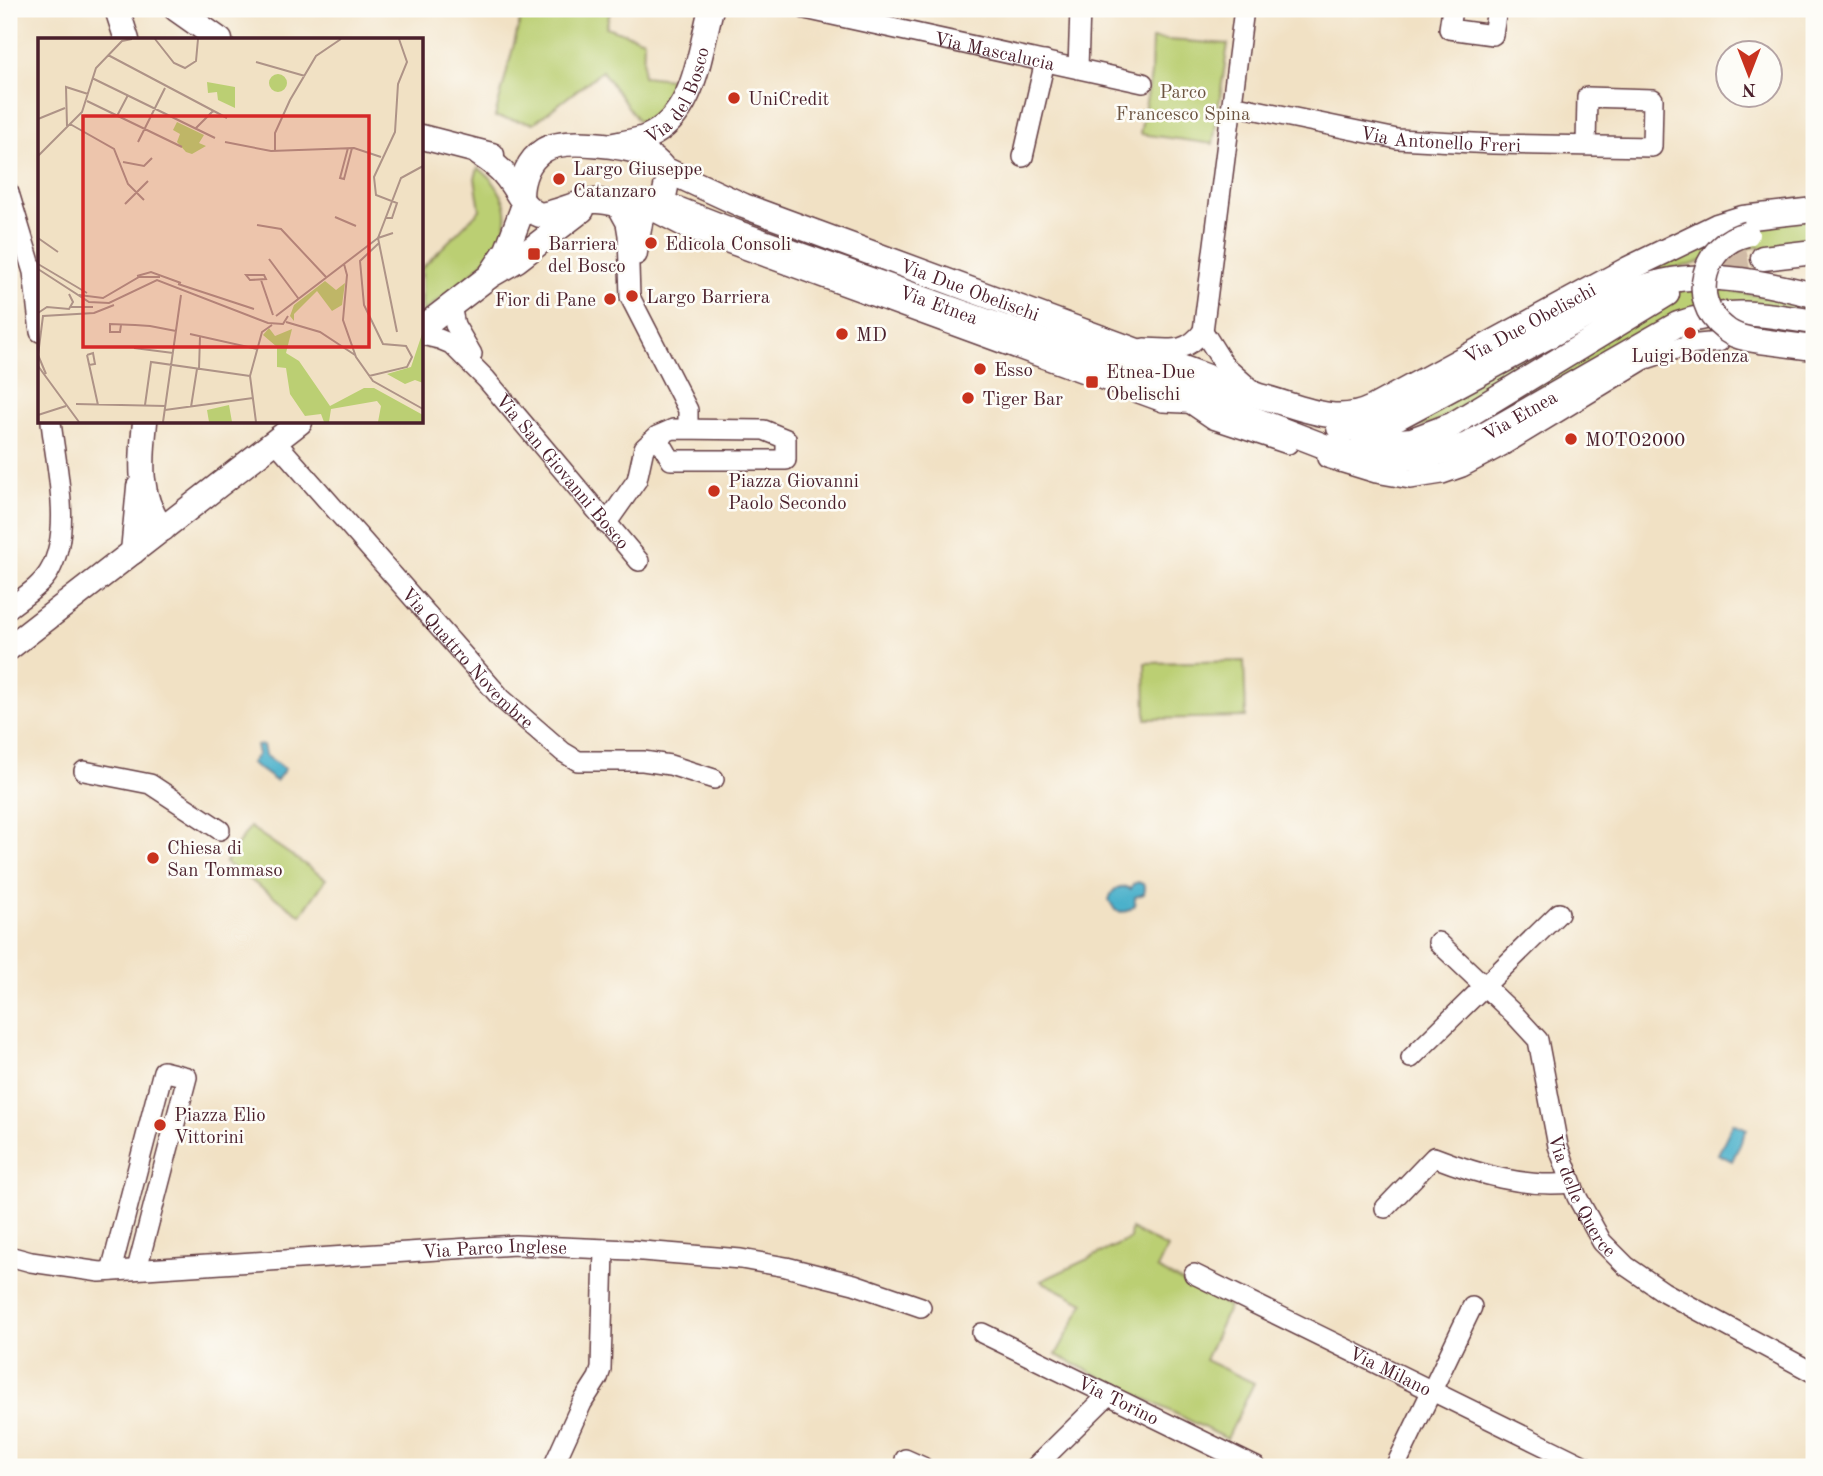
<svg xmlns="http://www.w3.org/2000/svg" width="1823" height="1476" font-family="'Old Standard TT',serif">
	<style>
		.green { fill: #bbcf73; stroke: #82774f; stroke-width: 2 }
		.water { fill: #4cb1cb; stroke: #4b687b; stroke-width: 2 }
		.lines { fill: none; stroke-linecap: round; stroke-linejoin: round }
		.major-tunnel { stroke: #d0baa5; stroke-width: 24; stroke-dasharray: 24 12; stroke-linecap: butt }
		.minor-casing { stroke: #633c42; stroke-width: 22 }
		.major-casing { stroke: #633c42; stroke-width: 27 }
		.minor { stroke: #fff; stroke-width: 19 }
		.major { stroke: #fff; stroke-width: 24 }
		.major-bridge-casing { stroke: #633c42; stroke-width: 27; stroke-linecap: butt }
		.major-bridge { stroke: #fff; stroke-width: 24 }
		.poi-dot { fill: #c8321e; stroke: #fdfcf7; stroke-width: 2.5 }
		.labels { text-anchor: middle; stroke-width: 5; stroke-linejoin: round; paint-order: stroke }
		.street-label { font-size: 19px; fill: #4a1f2b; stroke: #fdfcf7 }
		.park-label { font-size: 19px; fill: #6c5441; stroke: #fdfcf7 }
		.poi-label { font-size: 19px; fill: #4a1f2b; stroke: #fdfcf7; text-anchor: start }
		.inset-road { fill: none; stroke: #ae9387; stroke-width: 2 }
		.view { fill: #d62828; fill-opacity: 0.15; stroke: #d62828; stroke-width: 3.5 }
		.inset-edge { fill: none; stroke: #4a1f2b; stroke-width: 3.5 }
	</style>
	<rect width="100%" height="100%" fill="#fdfcf7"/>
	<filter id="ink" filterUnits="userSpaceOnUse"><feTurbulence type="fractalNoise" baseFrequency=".0143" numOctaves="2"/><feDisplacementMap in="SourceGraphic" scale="14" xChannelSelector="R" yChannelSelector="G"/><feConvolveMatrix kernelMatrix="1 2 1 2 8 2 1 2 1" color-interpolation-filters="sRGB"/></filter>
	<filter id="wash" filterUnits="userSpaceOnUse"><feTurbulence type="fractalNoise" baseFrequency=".00686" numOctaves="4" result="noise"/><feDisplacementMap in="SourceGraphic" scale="28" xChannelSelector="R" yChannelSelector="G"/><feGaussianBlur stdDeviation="1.57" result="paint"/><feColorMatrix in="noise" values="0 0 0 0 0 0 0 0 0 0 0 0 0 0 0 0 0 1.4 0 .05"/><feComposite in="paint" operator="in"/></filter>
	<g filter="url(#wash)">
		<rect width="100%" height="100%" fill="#f1e1c4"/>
		<path class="green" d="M523,9H611L606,27L644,40L643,76L681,80C674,103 660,113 639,122L602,71L534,123L495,117Z
			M1152,39L1228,44L1213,144L1140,134L1151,75Z
			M478,168C489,175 497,185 502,197C525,244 452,289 422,313V268L480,210L475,178Z
			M1814,217V245L1761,252L1760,246L1731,251L1691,265L1659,270L1663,290L1432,424L1379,434L1600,292L1719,233Z
			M1707,286L1814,306V312L1719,302L1458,436L1451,435L1665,289Z
			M1244,661L1246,717L1146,719L1145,663Z
			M250,827L326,879L301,915L225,863Z
			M1131,1229L1167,1248L1157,1269L1229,1306L1205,1360L1254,1383L1227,1439L1056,1355L1084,1303L1041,1281L1130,1239Z"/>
		<path class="water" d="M263,745L265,755L285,769L276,781L251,763L258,754L256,746Z
			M1138,882L1143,884L1145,889L1144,894L1135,897C1136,909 1126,915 1115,910L1109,900C1112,888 1120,884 1131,889L1133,884Z
			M1733,1123L1747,1129L1732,1161L1718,1154Z"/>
	</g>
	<g filter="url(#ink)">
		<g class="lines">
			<path class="major-tunnel" d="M1692,280L1726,265L1763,258"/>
			<defs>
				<g id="minor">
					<path id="s1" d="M805,9L1143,83"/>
					<path d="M1452,9L1449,29L1493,35L1497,9"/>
					<path d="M1078,68L1080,9"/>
					<path id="s2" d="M1232,105L1397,139L1493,144L1652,147L1653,99L1587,97L1586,145"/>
					<path d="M1023,157L1045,61"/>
					<path d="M9,193L33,272L40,332"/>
					<path d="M615,203L626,223L628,235L630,297L688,410V428"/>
					<path d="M649,209L684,227L1163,402L1203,404"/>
					<path d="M637,255L645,209"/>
					<path d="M451,306L455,325L472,354"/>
					<path d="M1203,331L1244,9"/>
					<path d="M1203,331L1225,366L1251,389"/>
					<path id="s3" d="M422,335L439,339L451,344L486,379L639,561"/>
					<path d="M1144,348C1170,349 1186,354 1203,331"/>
					<path d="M1646,359L1688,345L1719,342"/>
					<path d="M1188,402L1213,419L1288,444"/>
					<path id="s4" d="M275,441L502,699L563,752L578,761H643L670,765L714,779"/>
					<path d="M1327,458L1376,473L1410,479L1442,474L1462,467L1502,446L1645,359L1666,337"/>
					<path d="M606,524L637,480L644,448L657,436L673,429L764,430L786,439V460H671L657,436"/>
					<path d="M9,608C23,597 40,587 49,572C73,531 56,467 51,422"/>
					<path d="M84,771L150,784L220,830"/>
					<path id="s5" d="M1438,942L1515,1015L1538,1040L1558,1146L1577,1197L1602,1242L1626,1266L1664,1292L1814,1373"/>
					<path d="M1411,1058L1559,913"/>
					<path d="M1385,1208L1434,1157C1478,1174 1524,1188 1571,1183"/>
					<path id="s6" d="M9,1256L31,1262L100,1272L515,1245L630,1250L741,1259L786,1267L854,1284L921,1307"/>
					<path d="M111,1271L163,1071L187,1077L137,1269"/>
					<path id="s7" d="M1194,1274L1587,1467"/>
					<path id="s8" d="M982,1333L1256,1467"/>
					<path d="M905,1459L923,1467"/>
					<path d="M553,1467L582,1403L598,1378L601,1369L604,1249"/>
					<path d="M1035,1467L1108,1395"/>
					<path d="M1395,1467L1472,1307"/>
				</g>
				<g id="major">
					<path d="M117,9L127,40"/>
					<path d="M176,9L220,40"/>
					<path d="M422,137L492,155"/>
					<path id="s9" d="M614,145C625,143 637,141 647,137C695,116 699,54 711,9"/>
					<path d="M478,153C487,159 497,165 504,174C517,188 521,208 540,215C559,213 575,202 594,201C617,199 660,226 666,187"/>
					<path id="s10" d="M521,197C521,179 528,160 544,150C564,137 626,146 647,155C654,158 659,163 664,169L744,206L1259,396C1297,405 1334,427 1372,408L1628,269L1717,226L1743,218L1814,210"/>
					<path id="s11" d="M659,202L738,233L1158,382L1324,446L1360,455L1395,459L1428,456L1467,445L1678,324C1726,307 1766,314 1814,322"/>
					<path d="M1763,258L1814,252"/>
					<path d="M491,274L507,250L524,205"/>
					<path d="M422,328L491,275L517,260L582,210"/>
					<path d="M1760,341L1814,348"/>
					<path d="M145,422C141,460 137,498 163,529"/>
					<path d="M1339,428L1362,429L1391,421L1627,294C1686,265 1752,280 1814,295"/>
					<path d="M1363,444L1412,440L1452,425L1667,294"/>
					<path d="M133,552L139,487"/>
					<path d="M9,648L300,422"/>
				</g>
			</defs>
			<use href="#minor" class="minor-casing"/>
			<use href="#major" class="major-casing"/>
			<use href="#minor" class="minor"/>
			<use href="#major" class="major"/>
			<defs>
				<path id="major-bridge" d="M1747,234C1704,243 1687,300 1724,328C1734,337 1747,339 1760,341"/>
			</defs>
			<use href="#major-bridge" class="major-bridge-casing"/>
			<use href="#major-bridge" class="major-bridge"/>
		</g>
	</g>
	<g class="poi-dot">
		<circle cx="734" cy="98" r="7"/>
		<circle cx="559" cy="179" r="7"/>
		<circle cx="651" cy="243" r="7"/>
		<rect x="527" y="247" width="14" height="14" rx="3.5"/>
		<circle cx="632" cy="296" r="7"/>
		<circle cx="610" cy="299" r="7"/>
		<circle cx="1690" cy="333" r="7"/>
		<circle cx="842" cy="334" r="7"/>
		<circle cx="980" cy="369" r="7"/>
		<rect x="1085" y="375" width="14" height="14" rx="3.5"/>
		<circle cx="968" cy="398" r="7"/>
		<circle cx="1571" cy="439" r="7"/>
		<circle cx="714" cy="491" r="7"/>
		<circle cx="153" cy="858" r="7"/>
		<circle cx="160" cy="1125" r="7"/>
	</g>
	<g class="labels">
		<g class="street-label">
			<text dy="7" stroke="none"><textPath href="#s1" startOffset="194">Via Mascalucia</textPath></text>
			<text dy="7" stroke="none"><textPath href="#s9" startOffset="88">Via del Bosco</textPath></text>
			<text dy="7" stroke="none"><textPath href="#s2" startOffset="212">Via Antonello Freri</textPath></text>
			<text dy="7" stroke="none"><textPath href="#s10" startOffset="511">Via Due Obelischi</textPath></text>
			<text dy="7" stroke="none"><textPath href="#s11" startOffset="298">Via Etnea</textPath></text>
			<text dy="7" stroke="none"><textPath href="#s10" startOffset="1115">Via Due Obelischi</textPath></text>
			<text dy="7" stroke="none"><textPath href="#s11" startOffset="915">Via Etnea</textPath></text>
			<text dy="7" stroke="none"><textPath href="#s3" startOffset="200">Via San Giovanni Bosco</textPath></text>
			<text dy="7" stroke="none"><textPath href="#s4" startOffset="290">Via Quattro Novembre</textPath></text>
			<text dy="7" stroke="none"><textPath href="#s5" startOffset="303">Via delle Querce</textPath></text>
			<text dy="7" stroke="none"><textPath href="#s6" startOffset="488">Via Parco Inglese</textPath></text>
			<text dy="7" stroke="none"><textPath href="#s7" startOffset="219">Via Milano</textPath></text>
			<text dy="7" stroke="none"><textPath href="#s8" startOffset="152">Via Torino</textPath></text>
		</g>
		<g class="park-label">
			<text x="1183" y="98">Parco<tspan x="1183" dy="22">Francesco Spina</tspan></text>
		</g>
		<g class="poi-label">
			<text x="748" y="105">UniCredit</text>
			<text x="573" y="175">Largo Giuseppe<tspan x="573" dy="22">Catanzaro</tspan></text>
			<text x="548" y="250">Barriera<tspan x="548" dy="22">del Bosco</tspan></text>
			<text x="665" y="250">Edicola Consoli</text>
			<text x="646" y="303">Largo Barriera</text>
			<text x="596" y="306" text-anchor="end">Fior di Pane</text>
			<text x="856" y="341">MD</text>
			<text x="1690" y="362" text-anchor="middle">Luigi Bodenza</text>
			<text x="994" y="376">Esso</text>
			<text x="1106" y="378">Etnea-Due<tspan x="1106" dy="22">Obelischi</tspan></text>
			<text x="982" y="405">Tiger Bar</text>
			<text x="1585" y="446">MOTO2000</text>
			<text x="728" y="487">Piazza Giovanni<tspan x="728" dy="22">Paolo Secondo</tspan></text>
			<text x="167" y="854">Chiesa di<tspan x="167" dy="22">San Tommaso</tspan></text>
			<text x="174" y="1121">Piazza Elio<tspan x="174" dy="22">Vittorini</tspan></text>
		</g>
	</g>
	<g transform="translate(38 38)">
		<rect width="385" height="385" fill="#f1e1c4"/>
		<path d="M231 45a9 9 0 1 1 18 0a9 9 0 1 1-18 0ZM169,44L197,49V70L180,62L179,54L170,55ZM139,84L166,97L161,105L168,108L154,116L148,114L139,104L142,96L135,92ZM287,243L298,252L307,245L304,267L294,273L279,253L256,276V283L252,278L256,267ZM231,290L237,298L254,291L248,315L261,323L292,368L326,350H336L385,377V384H340L343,368L339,363L293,371L291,384H286L283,376L267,378L252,356L248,330L239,329V309L225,297ZM385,293V345L377,342L367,346L349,336L373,329ZM191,367L194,384H171L169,372Z" fill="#bbcf73"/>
		<path class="inset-road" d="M117,1L136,25L147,30L158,23L160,1M70,17L189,80M218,24L267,38M54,40L177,100M49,63L144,109M79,78L90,57M0,81L27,70M32,86L76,111L90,146L106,162M29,88L28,49L50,56M158,90L175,73M100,104L127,50M187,104L233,113L316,110L343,119M310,110L302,140L306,141L314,110M237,113V95L252,62L278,18L303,1M0,118L44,74L58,30L84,3L94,1M85,124L106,128L114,120M87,166L110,143M297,179L318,188M348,180H354L359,165L338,157L336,139L357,94L360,46L369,24L361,1M219,187L243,191L288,239M355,195L340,200L359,294M0,200L20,214M231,221L260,260M0,226L49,255M306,226L309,237L305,282L318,319L335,343L385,371M0,231L51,264L71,265L119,242L230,285L245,286L250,278M208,237H226L228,241L212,242ZM99,238L113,234L143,245M223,242L235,277M140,246L216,271M41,257L65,260L101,239H122M32,269H55M0,275L9,269L31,271L35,264L31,256M238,278L340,200L363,140L385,128M248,284L282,294L317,317M83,287L82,294H72V286L97,287L112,288L138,293M152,296L219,311M96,310L135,315M49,317L60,367M49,317L55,315L57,326L51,327M0,328L41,384M161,331L162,299M8,336L0,317L5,278L56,275L76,267M331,338L369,329L374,319L368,308L345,306L326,267L322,223L341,205M38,366L128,368M107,367L113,324L212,338M153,369L159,331M127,372L215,360M0,377L28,368M125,384L143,257M218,384L212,338L224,294L234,287"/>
		<path class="view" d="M45,78H331V309H45Z"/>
		<rect width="385" height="385" class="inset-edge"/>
	</g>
	<rect width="1823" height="1476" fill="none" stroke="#fdfcf7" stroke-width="35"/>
	<g transform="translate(1749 74) rotate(180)"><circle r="33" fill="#fdfcf7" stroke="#b5a4a5" stroke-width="2"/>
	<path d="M0-5L12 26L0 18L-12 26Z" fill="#c8321e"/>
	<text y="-10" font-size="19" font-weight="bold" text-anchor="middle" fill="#4a1f2b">N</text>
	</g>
</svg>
